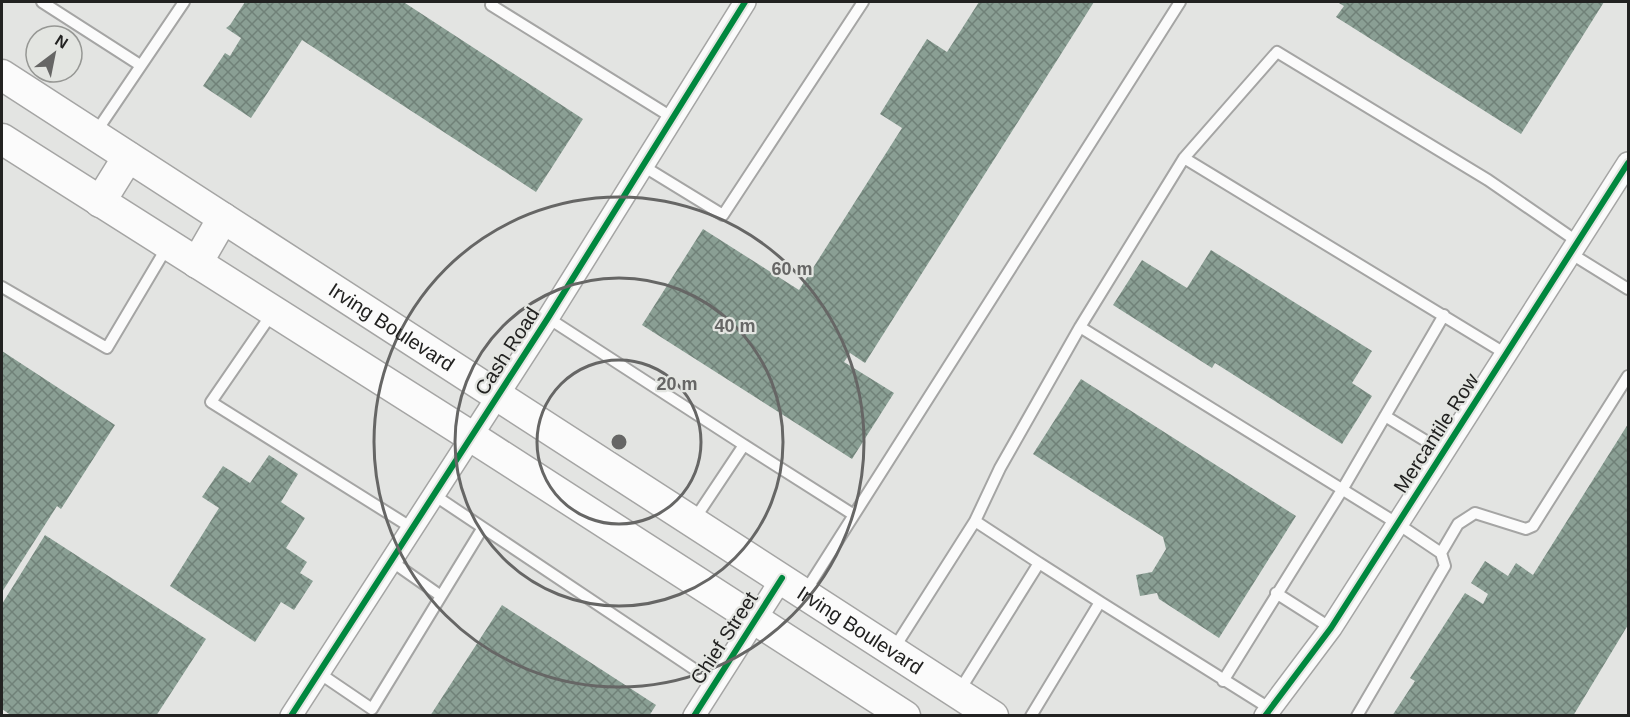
<svg xmlns="http://www.w3.org/2000/svg" width="1630" height="717" font-family="Helvetica,sans-serif">
	<style>
		.building { fill: url(#building-cross-hatch) }
		.lines { fill: none; stroke-linecap: round; stroke-linejoin: round }
		.lane-casing { stroke: #a5a5a4; stroke-width: 14 }
		.street-casing { stroke: #a5a5a4; stroke-width: 24 }
		.secondary-casing { stroke: #a5a5a4; stroke-width: 33 }
		.lane { stroke: #fbfbfb; stroke-width: 10 }
		.street { stroke: #fbfbfb; stroke-width: 21 }
		.secondary { stroke: #fbfbfb; stroke-width: 30 }
		.cycleway-casing { stroke: #e3e5e1; stroke-width: 10 }
		.cycleway { stroke: #00873e; stroke-width: 6 }
		.ring { fill: none; stroke: #666665; stroke-width: 3 }
		.labels { text-anchor: middle; stroke-width: 4.5; stroke-linejoin: round; paint-order: stroke }
		.street-label { font-size: 20px; fill: #222221; stroke: #e3e5e1 }
		.centre { fill: #666665; stroke: #e3e5e1; stroke-width: 3 }
		.ring-label { font-size: 18px; text-anchor: middle; font-weight: bold; fill: #666665; stroke: #e3e5e1; stroke-width: 4.5; stroke-linejoin: round; paint-order: stroke }
	</style>
	<defs>
		<pattern id="building-cross-hatch" width="8" height="8" patternUnits="userSpaceOnUse" patternTransform="scale(1.5)"><rect width="8" height="8" fill="#8a9f94"/><path d="M0 0l8 8M0 8l8-8" fill="none" stroke="#708178"/></pattern>
	</defs>
	<rect width="100%" height="100%" fill="#e3e4e2"/>
	<path class="building" d="M245,2H406L405,3L583,119L536,192L302,40L251,118L203,86L225,53L230,56L241,38L226,28L230,25Z
		M979,2H1094L865,363L850,353L844,362L894,393L852,459L642,325L703,229L799,290L902,128L880,114L927,39L947,52Z
		M1337,2H1604L1521,134L1336,17L1344,6Z
		M1211,250L1372,351L1352,383L1372,396L1342,444L1215,363L1212,368L1113,305L1142,260L1187,288Z
		M2,351L115,425L61,509L57,506L2,592Z
		M1081,379L1296,516L1219,638L1159,599L1157,593L1140,596L1136,575L1152,572L1166,549L1163,537L1033,454Z
		M1628,424V625L1573,716H1392L1415,681L1410,678L1465,593L1483,604L1488,594L1471,583L1485,561L1508,576L1516,563L1533,575Z
		M269,455L298,474L281,502L305,518L286,548L307,562L300,573L313,581L294,610L281,602L255,642L170,586L219,508L202,497L223,466L250,483Z
		M45,535L206,639L156,716H12L2,709V604Z
		M502,605L656,705L649,716H430Z"/>
	<g class="lines">
		<defs>
			<path id="lane" d="M42,2L140,65
				M493,2L491,5L673,118
				M96,132L184,2
				M1184,158L1506,354
				M643,166L723,215L863,2
				M1570,253L1628,289
				M2,287L107,348L167,247
				M273,312L211,402L412,528
				M548,318L744,445L694,520
				M1080,327L1184,158L1277,52L1488,180L1578,242
				M1385,416L1444,452
				M744,445L854,515
				M434,495L715,683
				M1441,553L1458,524L1475,513L1526,529L1533,526L1628,376
				M391,561L441,596
				M805,592L1180,2
				M1276,593L1331,628
				M1100,602L1269,708
				M893,650L975,521L1000,468L1080,327L1398,524L1441,553L1445,566L1357,716
				M319,673L372,709L482,529
				M1223,681L1342,490L1444,315
				M958,693L1039,563L975,521
				M1031,716L1100,602L1039,563"/>
			<path id="street" d="M291,716L548,318L745,2
				M694,716L782,578
				M1265,716L1331,628L1628,163"/>
			<g id="secondary">
				<path id="s1" d="M2,75L993,716"/>
				<path d="M2,139L472,437L905,716"/>
				<path d="M100,202L128,157"/>
				<path d="M197,263L223,218"/>
			</g>
		</defs>
		<use href="#lane" class="lane-casing"/>
		<use href="#street" class="street-casing"/>
		<use href="#secondary" class="secondary-casing"/>
		<use href="#lane" class="lane"/>
		<use href="#street" class="street"/>
		<use href="#secondary" class="secondary"/>
		<defs>
			<path id="cycleway" d="M291,716L548,318L745,2
				M694,716L782,578
				M1265,716L1331,628L1628,163"/>
		</defs>
		<use href="#cycleway" class="cycleway-casing"/>
		<use href="#cycleway" class="cycleway"/>
	</g>
	<g class="ring">
		<circle cx="619" cy="442" r="82"/>
		<circle cx="619" cy="442" r="164"/>
		<circle cx="619" cy="442" r="245"/>
	</g>
	<g class="labels">
		<g class="street-label">
			<text dy="7" stroke="none"><textPath href="#s1" startOffset="464">Irving Boulevard</textPath></text>
			<text transform="translate(507 351) rotate(-57)" y="7">Cash Road</text>
			<text transform="translate(1436 433) rotate(-57)" y="7">Mercantile Row</text>
			<text dy="7" stroke="none"><textPath href="#s1" startOffset="1022">Irving Boulevard</textPath></text>
			<text transform="translate(724 638) rotate(-57)" y="7">Chief Street</text>
		</g>
	</g>
	<circle cx="619" cy="442" r="9" class="centre"/>
	<g class="ring-label">
		<text x="792" y="275">60 m</text>
		<text x="735" y="332">40 m</text>
		<text x="677" y="390">20 m</text>
	</g>
	<rect width="1630" height="717" fill="none" stroke="#222221" stroke-width="6"/>
	<g transform="translate(54 54) rotate(32)"><circle r="28" fill="#e3e5e1" stroke="#969794" stroke-width="1.5"/>
	<path d="M0-4.5L10 22L0 15L-10 22Z" fill="#666665"/>
	<text y="-9" font-size="16" font-weight="bold" text-anchor="middle" fill="#222221">N</text>
	</g>
</svg>
